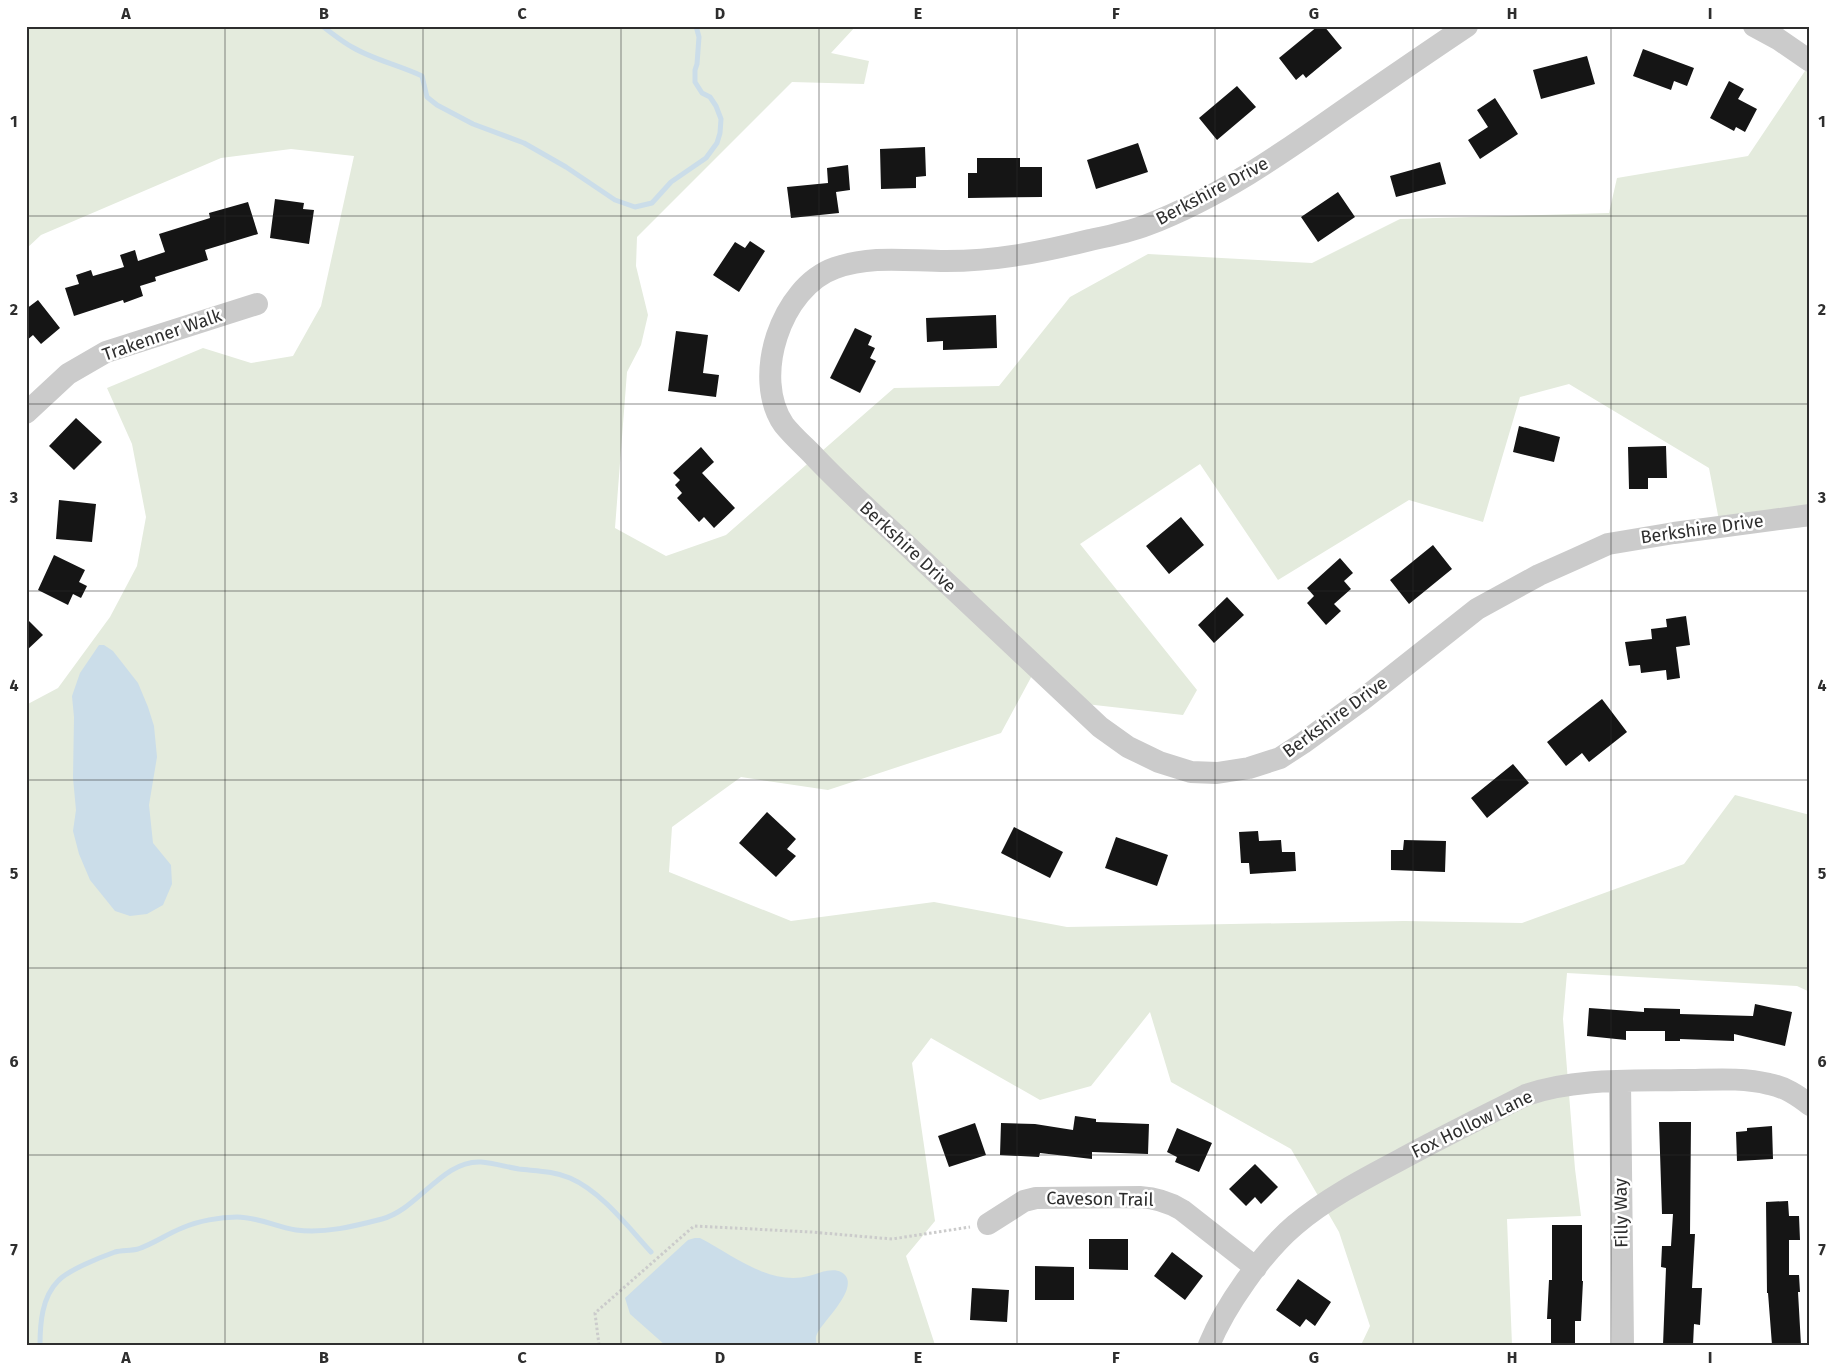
<svg xmlns="http://www.w3.org/2000/svg" width="1836" height="1371" font-family="'Fira Sans',sans-serif">
	<style>
		.green { fill: #e4ebdd }
		.water { fill: #cbdde9 }
		.lines { fill: none; stroke-linecap: round; stroke-linejoin: round }
		.stream { stroke: #cbdde9; stroke-width: 5 }
		.building { fill: #151515 }
		.path { stroke: #cbcbcb; stroke-width: 3; stroke-dasharray: 2.5 2.5; stroke-linecap: butt }
		.minor { stroke: #cbcbcb; stroke-width: 22 }
		.grid { fill: none; stroke: #2e2e2e; stroke-width: 1; stroke-opacity: 0.55 }
		.labels { text-anchor: middle; stroke-width: 5; stroke-linejoin: round; paint-order: stroke }
		.street-label { font-size: 18px; fill: #2e2e2e; stroke: #fff }
		.neatline { fill: none; stroke: #2e2e2e; stroke-width: 2 }
		.grid-label { font-size: 16px; text-anchor: middle; font-weight: bold; fill: #2e2e2e }
	</style>
	<rect width="100%" height="100%" fill="#fff"/>
	<path class="green" d="M26,26H856L831,53L869,61L864,84L792,82L637,237L636,266L648,315L641,345L627,372L615,528L666,556L726,535L894,388L999,386L1070,297L1148,254L1312,263L1400,219L1609,213L1617,178L1748,156L1809,65L1810,526L1722,536L1709,468L1569,384L1520,397L1483,522L1409,500L1278,580L1200,464L1080,544L1197,690L1183,715L1068,702L1035,670L1001,733L828,790L741,777L672,827L669,872L791,921L934,902L1067,927L1404,921L1522,923L1684,864L1735,795L1810,815V992L1797,986L1567,973L1563,1019L1575,1169L1581,1216L1507,1219L1512,1345H1361L1370,1326L1339,1232L1291,1149L1171,1082L1150,1012L1091,1086L1040,1100L931,1038L912,1063L935,1221L906,1256L935,1345H26V705L58,688L110,617L137,566L146,517L132,444L107,388L203,348L251,363L293,356L321,306L354,156L291,149L221,158L41,235L26,249Z"/>
	<path class="water" d="M99,645H104L113,651L138,683L148,707L154,726L157,757L149,805L153,843L171,865L172,884L163,905L147,914L130,916L115,911L90,880L79,854L73,831L76,810L73,778L74,717L72,696L80,673Z
		M695,1238H700C733,1255 769,1286 809,1276C819,1273 836,1265 845,1275C858,1290 823,1321 817,1334C815,1338 816,1340 817,1345H665L630,1314L625,1298L688,1240Z"/>
	<g class="lines">
		<path class="stream" d="M322,26C332,33 341,41 352,47C374,60 399,65 422,76L427,97L437,105L473,124L524,143L566,167L615,200L635,207L652,203L671,182L706,158L717,143L720,133L721,119L716,106L710,97L702,93L695,82V70L697,64L699,37L696,26
			M40,1345C40,1323 42,1297 58,1281C68,1270 101,1257 115,1252C122,1250 130,1251 138,1249C153,1244 167,1234 182,1228C198,1221 220,1217 237,1217C258,1217 276,1227 296,1230C324,1234 355,1226 382,1219C419,1209 442,1160 481,1162C494,1163 506,1167 519,1169C536,1171 554,1171 570,1178C602,1192 628,1227 651,1252"/>
	</g>
	<path class="building" d="M1318,26H1324L1342,48L1306,78L1303,74L1296,80L1279,58Z
		M1643,49L1694,68L1687,86L1674,81L1671,90L1633,76Z
		M1587,56L1595,84L1541,99L1533,70Z
		M1729,81L1744,89L1738,99L1757,109L1745,132L1736,127L1734,131L1710,118Z
		M1237,86L1256,107L1217,140L1199,118Z
		M1495,98L1518,134L1480,159L1468,140L1488,127L1477,110Z
		M1138,143L1148,172L1096,189L1087,160Z
		M925,147L926,176L916,177V188L881,189L880,149Z
		M977,158H1020V167H1042V197L968,198V173H977Z
		M1440,162L1446,184L1396,197L1390,176Z
		M848,165L850,190L836,192L839,213L791,218L787,187L828,183L827,168Z
		M1338,192L1355,217L1318,242L1301,217Z
		M275,199L304,203L303,209L314,210L309,244L270,238Z
		M248,202L258,234L205,250L208,260L155,277L156,281L140,286L143,296L124,303L123,300L74,316L65,288L79,284L76,275L91,270L93,276L124,267L120,255L135,250L138,261L165,252L159,234L210,218L209,213Z
		M750,241L765,251L739,292L713,275L735,242L745,248Z
		M38,300L60,328L41,344L33,335L26,341V309Z
		M996,315L997,348L943,350V341L927,342L926,318Z
		M855,328L872,336L868,345L875,348L870,358L876,361L860,393L830,378Z
		M676,331L708,335L703,373L719,375L716,397L668,391Z
		M76,418L102,442L74,470L49,446Z
		M1519,426L1560,437L1554,462L1513,452Z
		M1666,446L1667,478H1648V489H1629L1628,447Z
		M701,447L714,462L702,473L735,508L714,528L704,517L699,522L677,498L682,493L675,485L680,480L673,473Z
		M59,500L96,504L92,542L56,539Z
		M1181,517L1204,545L1169,574L1146,546Z
		M1433,545L1452,569L1409,604L1390,580Z
		M54,555L85,570L79,582L87,586L81,598L73,594L68,605L38,590Z
		M1340,558L1353,573L1344,581L1351,589L1334,604L1341,611L1326,625L1307,603L1314,596L1307,588Z
		M1227,597L1244,615L1214,643L1198,625Z
		M1686,616L1690,645L1676,647L1680,678L1667,680L1666,670L1641,673L1640,665L1629,666L1625,642L1652,639L1651,629L1667,627L1666,619Z
		M26,618L43,635L26,651Z
		M1602,699L1627,732L1589,762L1582,753L1566,766L1547,742Z
		M1513,764L1529,783L1487,818L1471,798Z
		M767,812L796,839L787,849L796,856L776,877L739,843Z
		M1014,827L1063,852L1050,878L1001,853Z
		M1258,831L1259,841L1281,840L1282,852H1295L1296,871L1250,874L1249,863H1241L1239,832Z
		M1116,837L1168,855L1157,886L1105,868Z
		M1404,840L1446,841L1445,872L1391,870V850H1403Z
		M1755,1004L1792,1012L1785,1046L1734,1034V1041L1680,1039V1041H1665V1031H1626V1040L1587,1036L1589,1008L1644,1012V1008L1680,1009V1014L1753,1016Z
		M1075,1116L1096,1119V1122L1149,1124L1148,1154L1092,1152V1159L1040,1153L1039,1157L1000,1155L1001,1123L1035,1124L1073,1130Z
		M1659,1122H1691L1690,1234H1695L1692,1288H1702L1700,1325L1694,1324L1693,1345H1663L1666,1268L1661,1267L1662,1246H1671L1673,1214H1662Z
		M975,1123L986,1155L949,1167L938,1136Z
		M1772,1126L1773,1159L1737,1161L1736,1132L1747,1131V1128Z
		M1177,1128L1212,1143L1199,1172L1175,1162L1177,1157L1167,1152Z
		M1255,1164L1278,1187L1261,1204L1255,1197L1246,1206L1229,1189Z
		M1788,1201L1789,1216H1799L1800,1240H1789V1275H1799L1800,1292H1798L1801,1345H1772L1768,1293H1767L1766,1202Z
		M1552,1225H1582V1281H1583L1581,1321H1575V1345H1551V1319H1547L1549,1280H1552Z
		M1089,1239H1128V1270L1089,1269Z
		M1172,1252L1203,1276L1185,1300L1154,1276Z
		M1035,1266L1074,1267V1300H1035Z
		M1298,1279L1331,1302L1315,1326L1306,1319L1300,1327L1276,1310Z
		M972,1288L1009,1290L1007,1322L970,1320Z"/>
	<g class="lines">
		<path class="path" d="M599,1345L595,1313L694,1226L811,1232L892,1239L970,1227"/>
		<path class="minor" d="M1467,26C1425,54 1383,83 1341,112C1280,155 1218,198 1147,225C1129,232 1109,236 1090,240C1042,252 996,261 946,261C908,261 872,255 835,268C781,287 751,378 784,425C792,435 803,445 812,454C839,483 868,509 897,536C965,600 1032,663 1100,727L1128,747L1159,762L1191,772L1217,773L1249,768L1280,758L1303,743L1362,700L1477,609L1539,575L1575,559L1608,544L1674,533L1810,515
			M1754,26L1778,39L1810,61
			M26,413L68,374L106,352L257,304
			M1620,1081L1623,1345
			M988,1224L1024,1201L1036,1198L1140,1197C1156,1198 1169,1202 1182,1210L1256,1268
			M1209,1345C1225,1306 1263,1252 1295,1225C1326,1199 1362,1180 1398,1161C1440,1138 1483,1117 1526,1095C1575,1078 1630,1081 1682,1080C1710,1080 1741,1077 1769,1084C1785,1087 1797,1095 1810,1105"/>
	</g>
	<path class="grid" d="M225,26V1345M423,26V1345M621,26V1345M819,26V1345M1017,26V1345M1215,26V1345M1413,26V1345M1611,26V1345M26,216H1810M26,404H1810M26,591H1810M26,780H1810M26,968H1810M26,1155H1810"/>
	<g class="labels">
		<g class="street-label">
			<text transform="translate(1212 191) rotate(-28)" y="6">Berkshire Drive</text>
			<text transform="translate(162 335) rotate(-19)" y="6">Trakenner Walk</text>
			<text transform="translate(1702 529) rotate(-8)" y="6">Berkshire Drive</text>
			<text transform="translate(908 547) rotate(43)" y="6">Berkshire Drive</text>
			<text transform="translate(1335 717) rotate(-36)" y="6">Berkshire Drive</text>
			<text transform="translate(1472 1124) rotate(-26)" y="6">Fox Hollow Lane</text>
			<text transform="translate(1100 1199) rotate(1)" y="6">Caveson Trail</text>
			<text transform="translate(1621 1213) rotate(-91)" y="6">Filly Way</text>
		</g>
	</g>
	<rect width="1836" height="1371" fill="none" stroke="#ffffff" stroke-width="55"/>
	<rect x="28" y="28" width="1780" height="1316" class="neatline"/>
	<g class="grid-label">
		<text x="126" y="19">A</text>
		<text x="324" y="19">B</text>
		<text x="522" y="19">C</text>
		<text x="720" y="19">D</text>
		<text x="918" y="19">E</text>
		<text x="1116" y="19">F</text>
		<text x="1314" y="19">G</text>
		<text x="1512" y="19">H</text>
		<text x="1710" y="19">I</text>
		<text x="14" y="127">1</text>
		<text x="1822" y="127">1</text>
		<text x="14" y="315">2</text>
		<text x="1822" y="315">2</text>
		<text x="14" y="503">3</text>
		<text x="1822" y="503">3</text>
		<text x="14" y="691">4</text>
		<text x="1822" y="691">4</text>
		<text x="14" y="879">5</text>
		<text x="1822" y="879">5</text>
		<text x="14" y="1067">6</text>
		<text x="1822" y="1067">6</text>
		<text x="14" y="1255">7</text>
		<text x="1822" y="1255">7</text>
		<text x="126" y="1363">A</text>
		<text x="324" y="1363">B</text>
		<text x="522" y="1363">C</text>
		<text x="720" y="1363">D</text>
		<text x="918" y="1363">E</text>
		<text x="1116" y="1363">F</text>
		<text x="1314" y="1363">G</text>
		<text x="1512" y="1363">H</text>
		<text x="1710" y="1363">I</text>
	</g>
</svg>
